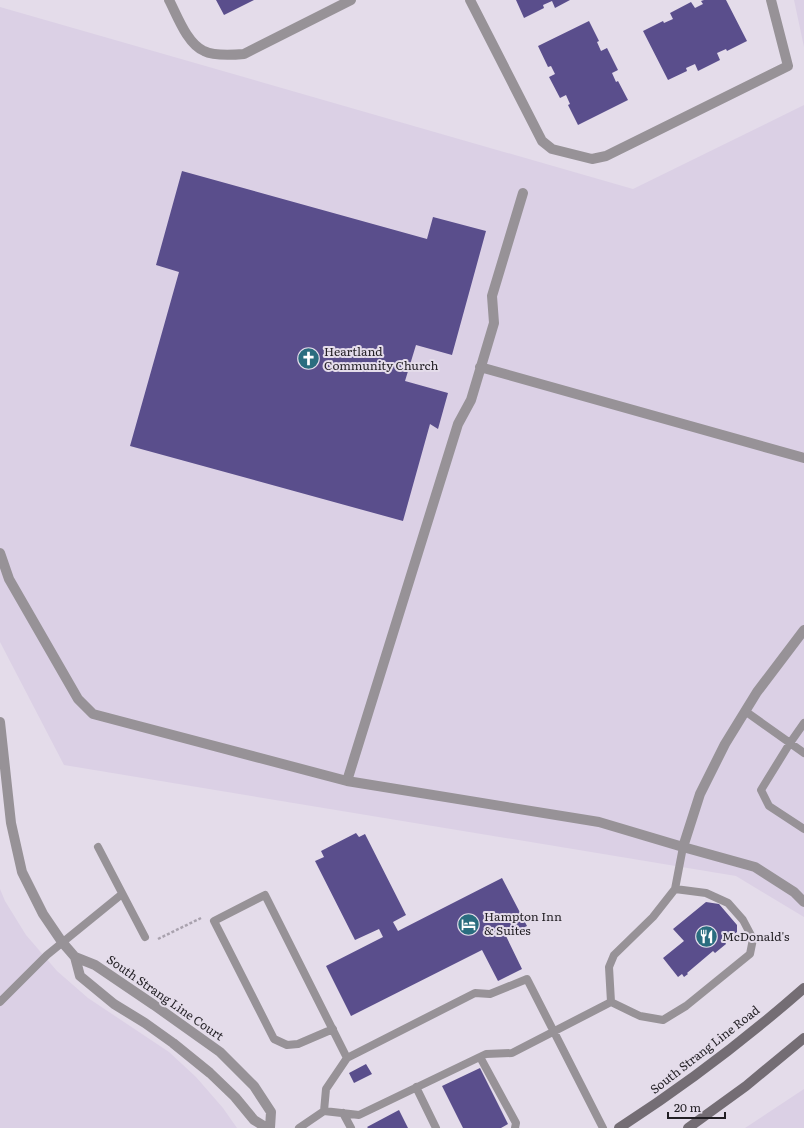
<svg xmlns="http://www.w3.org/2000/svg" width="804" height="1128" font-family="Literata,serif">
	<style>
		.built { fill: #dbd0e5 }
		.building { fill: #5a4e8c }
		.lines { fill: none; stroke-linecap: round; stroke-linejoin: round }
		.path { stroke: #a9a2ae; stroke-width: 2.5; stroke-dasharray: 3 2; stroke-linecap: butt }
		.lane { stroke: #979297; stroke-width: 8 }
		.street { stroke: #979297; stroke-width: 10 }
		.secondary { stroke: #746d74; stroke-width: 10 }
		.labels { text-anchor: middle; stroke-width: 4; stroke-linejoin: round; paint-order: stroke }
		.poi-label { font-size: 12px; fill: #221f24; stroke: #e4dcea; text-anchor: start }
		.street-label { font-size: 12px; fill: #221f24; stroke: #e4dcea }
	</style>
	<rect width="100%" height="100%" fill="#e4dcea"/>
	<path class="built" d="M794,0H804V47Z
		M0,7L633,189L804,105V917L736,876L64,765L0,642Z
		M0,889L5,901L26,935L57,971L88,998L169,1052L196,1077L223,1108L237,1128H0Z
		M804,1089V1128H745Z"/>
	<path class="building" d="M216,0H254L224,15Z
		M516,0H570L555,8L552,1L543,5L544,8L524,18Z
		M704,0H726L747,41L727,51L726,49L717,53L720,60L698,71L695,64L686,68L687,71L668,80L643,31L663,21L664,23L673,19L670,13L691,2L695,8L703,4L701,1Z
		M589,21L599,41L597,42L601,51L607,48L618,70L612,73L616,82L618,81L628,100L578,125L568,105L570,104L566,95L560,98L549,77L555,74L551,66L548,67L538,46Z
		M182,171L427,239L433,217L486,231L452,355L416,345L405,381L448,393L438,429L430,424L403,521L130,446L179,272L156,265Z
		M356,833L359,837L365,834L406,915L393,922L398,931L502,878L527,926L506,936L522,969L498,981L482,950L351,1016L326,966L383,937L379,929L355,940L315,861L324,857L321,851Z
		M706,902L719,904L737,925V932L725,942L726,944L715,953L713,951L687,973L688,974L684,977L682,974L678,977L663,958L684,941L673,929Z
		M366,1064L372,1074L354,1083L349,1073Z
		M480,1068L508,1124L501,1128H463L442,1086Z
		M399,1110L408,1128H368L367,1127Z"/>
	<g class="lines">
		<path class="path" d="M158,939L201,918"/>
		<path class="lane" d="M745,711L804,753
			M804,723L790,743L761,790L769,806L804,829
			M98,847L145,937
			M0,1002L47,955L122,894
			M611,1002L640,1016L663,1020L686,1006L750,954L753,939L743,920L728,903L706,893L675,889
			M611,1002L609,967L614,955L653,917L675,889L683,847
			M333,1029L298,1044L287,1045L274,1039L214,921L265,895L347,1058
			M480,1057L516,1123L515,1128
			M416,1087L436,1128
			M324,1111L326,1089L347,1058L475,993L490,994L527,979L603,1128
			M343,1113L351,1128
			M299,1128L324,1111L359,1115L486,1054L512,1053L611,1002"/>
		<path class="street" d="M169,0C177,15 187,44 204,51C214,56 233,55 244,54L351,0
			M470,0L542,141L552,149L592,159L606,156L788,66L771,0
			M480,367L804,458
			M0,553L9,579L78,699L93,714L347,781L599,822L683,847L755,867L794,892L804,902
			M0,722L11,823L22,872L43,914L62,942L75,957L80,976L114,1004L145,1023L173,1043L210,1073L235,1097L254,1120L267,1128
			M347,781L458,424L471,400L494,323L492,296L523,193
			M683,847L700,794L725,744L757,692L804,630
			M75,957L95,965L154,1005L220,1052L254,1086L271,1112L270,1128"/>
		<path class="secondary" d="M619,1128C684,1086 746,1039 804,988
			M688,1128L746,1086L804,1038"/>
	</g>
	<defs>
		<symbol id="church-disc" viewBox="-11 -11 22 22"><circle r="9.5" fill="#2a6d7f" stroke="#e4dcea"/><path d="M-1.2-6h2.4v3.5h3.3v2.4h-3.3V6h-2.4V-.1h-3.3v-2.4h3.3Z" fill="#fff"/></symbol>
		<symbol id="hotel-disc" viewBox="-11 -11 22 22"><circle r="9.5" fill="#2a6d7f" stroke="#e4dcea"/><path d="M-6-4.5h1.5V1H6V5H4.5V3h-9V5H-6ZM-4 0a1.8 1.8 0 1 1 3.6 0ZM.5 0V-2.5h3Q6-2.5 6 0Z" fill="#fff"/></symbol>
		<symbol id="restaurant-disc" viewBox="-11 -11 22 22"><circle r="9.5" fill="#2a6d7f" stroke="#e4dcea"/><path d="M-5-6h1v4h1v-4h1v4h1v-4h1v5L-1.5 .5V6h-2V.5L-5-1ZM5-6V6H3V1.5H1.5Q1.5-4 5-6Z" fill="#fff"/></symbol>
	</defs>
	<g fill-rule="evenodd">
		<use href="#church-disc" x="296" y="346" width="25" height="25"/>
		<use href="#hotel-disc" x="456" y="912" width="25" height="25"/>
		<use href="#restaurant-disc" x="694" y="924" width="25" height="25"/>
	</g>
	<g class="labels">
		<g class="poi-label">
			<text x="324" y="356">Heartland<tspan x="324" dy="14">Community Church</tspan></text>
			<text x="484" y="921">Hampton Inn<tspan x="484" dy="14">&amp; Suites</tspan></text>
			<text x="722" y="941">McDonald's</text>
		</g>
		<g class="street-label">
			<text transform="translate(165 998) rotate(35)" y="4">South Strang Line Court</text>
			<text transform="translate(705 1050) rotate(-38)" y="4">South Strang Line Road</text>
		</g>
	</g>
	<path d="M668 1112v6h57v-6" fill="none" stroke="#221f24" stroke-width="2"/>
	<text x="674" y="1112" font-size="12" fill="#221f24" stroke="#e4dcea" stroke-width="3" paint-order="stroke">20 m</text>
</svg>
